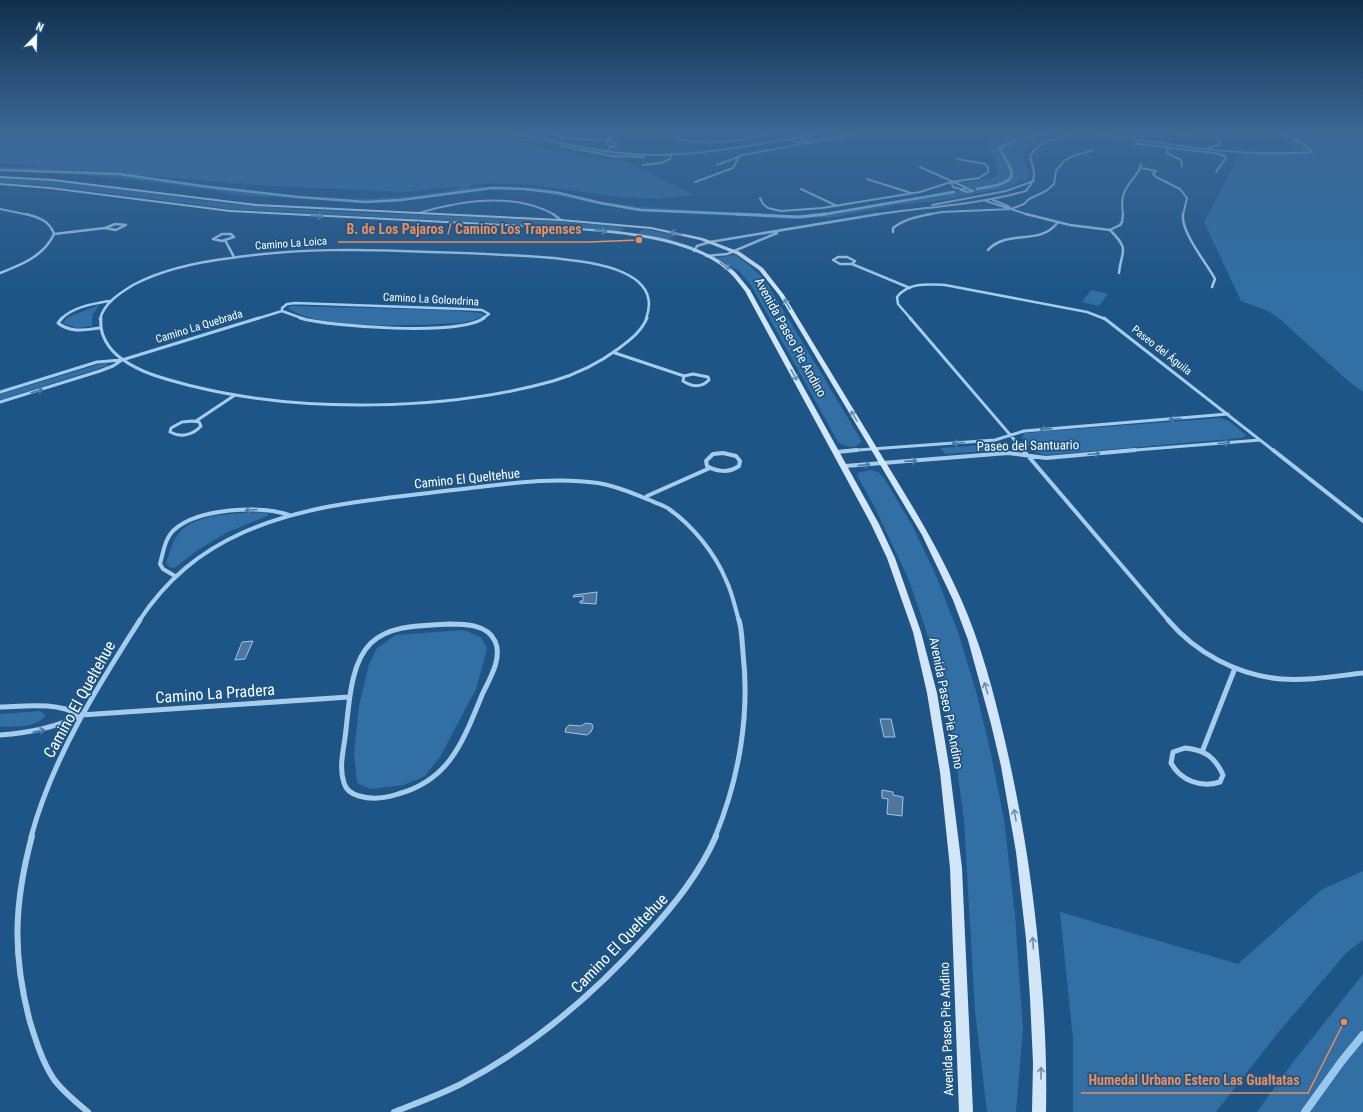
<svg xmlns="http://www.w3.org/2000/svg" width="1363" height="1112" font-family="'Roboto Condensed',sans-serif">
	<style>
		.green { fill: #316fa4; fill-rule: evenodd }
		.water { fill: #50769a; stroke: #9ac8ec }
		.lines { fill: none; stroke-linecap: round; stroke-linejoin: round }
		.stream-far2 { stroke: #9ac8ec; stroke-width: 2.5 }
		.stream-far1 { stroke: #9ac8ec; stroke-width: 3 }
		.stream { stroke: #9ac8ec; stroke-width: 8 }
		.street-far5 { stroke: #a6cceb; stroke-width: 2 }
		.street-far4 { stroke: #a6cceb; stroke-width: 2.5 }
		.street-far3 { stroke: #a6cceb; stroke-width: 3 }
		.street-far2 { stroke: #a6cceb; stroke-width: 4 }
		.street-far1 { stroke: #a6cceb; stroke-width: 5 }
		.street { stroke: #a6cceb; stroke-width: 6 }
		.secondary { fill: #d2e6f8; fill-rule: evenodd }
		.oneway { stroke: #668fb4 }
		.oneway2 { stroke: #4779a5 }
		.labels { text-anchor: middle; stroke-width: 3.5; stroke-linejoin: round; paint-order: stroke }
		.far-street-label { font-size: 11px; fill: #fff; stroke: #1e5587 }
		.street-label { font-size: 13px; fill: #fff; stroke: #1e5587 }
		.near-street-label { font-size: 16px; fill: #fff; stroke: #1e5587 }
		.leader { fill: none; stroke: #ef8b55; stroke-width: 1.5 }
		.callout-dot { fill: #ef8b55; stroke: #1e5587; stroke-width: 1.5 }
		.callout-label { font-size: 14px; text-anchor: middle; font-weight: bold; fill: #ef8b55; stroke: #1e5587; stroke-width: 3.5; stroke-linejoin: round; paint-order: stroke }
	</style>
	<rect width="100%" height="100%" fill="#1e5587"/>
	<path class="green" d="M0,133H493L545,148L601,159L624,161L695,195L657,199L619,197L534,185L497,183L471,185L469,187L503,186L542,188L605,202L641,207L802,216L825,214L860,208L883,202L912,199L945,191L976,189L963,184L993,178L997,174V164L986,142L1028,133H1069L1034,143L1024,152V159L1029,175L1026,180L1020,181L1012,187L936,201L897,205L834,217L792,219L629,210L524,189H486L377,202H360L236,195C215,190 194,188 173,185C114,177 59,172 0,171V167L48,168L0,163ZM138,175L272,186L405,192L463,186C451,191 437,192 424,194C353,205 278,194 207,185C184,182 160,180 138,175Z
		M1273,133H1363V392L1347,380L1281,320L1270,312L1241,301L1204,222L1240,154V150H1284L1295,148V146Z
		M0,178C85,180 169,199 254,206C378,216 502,215 626,227L619,232L574,227L232,209L44,185L0,183Z
		M644,229L675,235L669,238L675,240L672,241L637,234Z
		M735,255L749,265L765,280L860,438L861,442C855,450 845,447 838,442L751,285L739,271L716,258Z
		M1091,290L1108,294L1099,306L1082,302Z
		M99,305L92,316V326L76,328L63,323L68,317Z
		M291,306L447,310L482,313L484,316L471,321L458,323C417,325 322,331 289,309L288,307Z
		M107,363L108,364L107,366L0,400V394L100,364Z
		M1220,418L1229,421L1246,435L1242,438L1046,455L1035,452L1022,438L1024,433Z
		M997,444L1001,445L1002,450L945,454L940,448Z
		M869,470L878,472L884,478L912,525L935,573L958,632L976,691L991,754L1004,819L1015,915L1023,1029L1016,1112H987L975,1011L964,820L952,732L925,627L908,578L874,506L857,475L858,473Z
		M266,512L269,514L267,516L226,533L198,550L174,568L169,567L166,563C170,553 172,540 180,532C198,512 241,514 266,512Z
		M463,630L481,637L487,649L476,689L440,757L425,776L404,785L370,789L357,783L354,753L359,706L369,664L377,648L396,635Z
		M40,711L46,715C35,729 16,726 0,727V714Z
		M1363,871V940L1347,952L1277,1034L1216,1112H1073V1039L1060,912L1238,964L1321,890Z
		M1363,974V1112H1257L1290,1066Z"/>
	<path class="water" d="M597,592L596,604L580,603V601H583V596L573,597L574,595Z
		M253,641L245,659L235,660L242,642Z
		M880,719H891L895,737H884Z
		M586,723L592,724L593,727L591,732L587,735L565,732L566,728L569,725L581,726Z
		M882,790L893,792V795L903,797L902,816L887,814L888,799L882,798Z"/>
	<g class="lines">
		<path class="stream-far2" d="M0,170L119,174L209,187L298,197L366,202L401,200L492,188L524,189L559,193L600,203L641,210L759,215
			M977,189C986,187 1017,185 1011,170C1008,163 1003,155 999,148L1016,140L1046,133
			M820,215L954,192"/>
		<path class="stream-far1" d="M736,214L799,217L825,214"/>
		<path class="stream" d="M1305,1112L1341,1062L1363,1035"/>
		<path class="street-far5" d="M509,133C559,142 610,156 662,155C714,154 772,141 824,133
			M546,133L571,139L608,140L616,143V145L606,151
			M614,133L606,143L609,146H614
			M683,133L678,137V139C709,147 743,140 774,133
			M1090,133C1163,143 1238,158 1312,152L1305,145L1281,133
			M1164,133L1193,136
			M797,137L811,143
			M790,139L804,144
			M1138,141L1136,144L1215,153L1225,156L1226,158L1216,172
			M561,146L612,156L644,157
			M1168,148L1167,153L1181,160L1182,166
			M1209,148L1221,144L1220,141L1210,133
			M643,165L661,163L670,159L671,155
			M717,165L743,155L861,133
			M920,167L967,188
			M1141,168L1156,171L1153,174L1156,177L1180,189L1187,198L1183,215
			M867,179L911,193
			M695,182L733,168L740,155
			M951,182L953,187L961,189
			M967,188L973,191L967,192L961,190Z
			M801,189L837,206
			M760,198L763,204L768,208L781,211L822,208L920,192L951,182L979,178L988,172V167L985,164L957,159
			M993,200L1008,206L1011,209
			M986,201L1029,215
			M932,205L1006,191L1034,181
			M0,209L29,215
			M419,213C462,200 514,192 555,215
			M873,215C924,207 976,205 1026,191C1038,177 1034,172 1030,156C1039,140 1061,137 1077,133
			M925,215L942,212L1011,209L1024,204L1029,199L1046,191L1054,184L1056,171L1064,161L1073,156L1094,150
			M1123,215C1122,206 1121,197 1126,189C1130,180 1139,175 1141,164"/>
		<path class="street-far4" d="M553,214L561,220
			M1026,214L1070,225L1110,230L1120,225L1122,222L1123,214
			M1183,214C1181,233 1206,262 1215,279L1212,287
			M105,228L116,230L126,225
			M1110,230C1131,251 1121,250 1119,273
			M893,232V228C904,219 917,217 931,214
			M54,234L105,228L115,224L126,225
			M222,234H231L234,237L222,241L213,239Z
			M225,240L234,257
			M988,250C1007,229 1040,246 1057,223
			M694,251L697,246L710,242L879,214
			M706,256L727,254L777,233
			M838,257H847L855,261L852,264H840L833,260Z
			M852,264L910,288
			M0,273C21,265 44,256 54,234C50,221 38,217 26,214
			M61,319C73,307 92,304 109,301
			M100,319C104,303 120,293 133,285C163,269 198,262 231,258C298,248 364,249 430,252C472,253 513,255 554,258C587,262 665,268 646,319
			M256,319L282,311
			M304,319L282,311V308L287,304L295,303L464,309L482,310L489,314L482,319
			M911,319L898,304L897,297C908,282 928,284 945,285L1087,312L1105,319"/>
		<path class="street-far3" d="M62,318L58,323C70,333 85,330 99,328
			M101,318C99,335 109,350 122,359C142,374 169,380 192,386C300,413 446,411 553,381C577,374 599,363 618,349C630,340 641,332 647,318
			M300,318C330,327 460,336 484,318
			M910,318L1024,451
			M1104,318L1274,451
			M615,353L684,376
			M693,374L708,377L709,380C701,388 692,387 683,381L684,376Z
			M0,392L97,362L122,360L259,318
			M0,402L100,371L113,366L122,360
			M192,421L199,422L201,426C193,435 181,438 170,432L171,428L182,422Z
			M196,421L235,395
			M844,451L995,440L1024,431L1228,414
			M1123,451L1260,440"/>
		<path class="street-far2" d="M1023,450L1169,621
			M1273,450L1363,521
			M837,452L857,450
			M723,453L736,456L740,461L739,466C729,473 717,472 707,466L706,461L713,454Z
			M845,466L1008,453L1046,458L1135,450
			M647,496L710,468
			M175,576L163,569L160,564C163,553 165,538 174,530C198,508 260,505 289,515
			M139,621C166,580 199,552 244,532C310,503 382,499 453,490C501,485 550,476 598,483C618,486 634,494 652,501C657,504 664,505 669,509C692,525 715,553 726,580C732,592 735,607 739,621"/>
		<path class="street-far1" d="M1168,620C1196,653 1237,675 1281,679C1308,681 1336,676 1363,673
			M449,624C464,624 487,624 495,641C503,658 489,680 482,695C463,741 450,780 398,794C386,798 372,800 359,796C352,794 346,790 344,783C339,768 343,752 345,738C349,709 349,664 371,643C391,624 423,626 449,624Z
			M0,707C28,706 55,702 81,715
			M0,735C29,733 55,728 81,715L349,697
			M1185,748C1205,750 1215,757 1223,775L1220,782C1201,788 1181,781 1171,763L1173,752Z
			M1202,752L1235,668
			M31,837C52,759 97,687 140,620
			M715,837C739,779 750,715 743,653C742,642 742,630 739,620"/>
		<path class="street" d="M32,836C14,903 12,954 30,1022C36,1041 42,1061 53,1078C62,1091 76,1102 88,1112
			M394,1112C417,1103 439,1095 461,1084C532,1047 594,994 647,935C674,905 700,873 716,836"/>
		<path class="secondary" d="M0,176L53,179L256,204L561,219L651,227L703,238L740,252L763,268L784,295C816,348 848,400 880,453C909,500 938,547 961,599C981,644 994,693 1005,741C1023,819 1035,897 1041,976C1045,1021 1047,1066 1046,1112H1032L1033,1063L1030,998L1026,939L1016,852L1001,766L991,724L968,640L953,600L922,535L779,295L759,270L736,254L700,240L651,229L561,221L256,206L53,181L0,178Z
			M0,183L50,187L230,210L566,227C620,231 691,234 734,271C739,276 745,284 750,290L879,524L895,558L921,632L937,693L950,772L962,868L973,1112H959L950,868L940,772L927,693L913,632L887,558L871,524L745,291C740,285 736,279 731,274C695,238 615,233 566,229L230,212L50,189L0,185Z"/>
	</g>
	<defs><path id="oneway-shaft" d="M-6 0H5M1.5-3L5.5 0L1.5 3" fill="none" stroke-width="1.6" stroke-linecap="round" stroke-linejoin="round"/></defs>
	<g class="oneway">
		<use href="#oneway-shaft" transform="translate(317 216) rotate(3)"/>
		<use href="#oneway-shaft" transform="translate(601 231) rotate(6)"/>
		<use href="#oneway-shaft" transform="translate(676 233) rotate(-168)"/>
		<use href="#oneway-shaft" transform="translate(725 266) rotate(34)"/>
		<use href="#oneway-shaft" transform="translate(787 304) rotate(-120)"/>
		<use href="#oneway-shaft" transform="translate(794 375) rotate(61)"/>
		<use href="#oneway-shaft" transform="translate(854 416) rotate(-121)"/>
		<use href="#oneway-shaft" transform="translate(986 688) rotate(-106)"/>
		<use href="#oneway-shaft" transform="translate(1015 815) rotate(-100)"/>
		<use href="#oneway-shaft" transform="translate(1033 943) rotate(-94)"/>
		<use href="#oneway-shaft" transform="translate(1041 1073) rotate(-90)"/>
	</g>
	<g class="oneway2">
		<use href="#oneway-shaft" transform="translate(37 391) rotate(-17)"/>
		<use href="#oneway-shaft" transform="translate(1175 419) rotate(176)"/>
		<use href="#oneway-shaft" transform="translate(1046 429) rotate(176)"/>
		<use href="#oneway-shaft" transform="translate(958 443) rotate(175)"/>
		<use href="#oneway-shaft" transform="translate(1224 443) rotate(-5)"/>
		<use href="#oneway-shaft" transform="translate(1094 454) rotate(-5)"/>
		<use href="#oneway-shaft" transform="translate(911 461) rotate(-4)"/>
		<use href="#oneway-shaft" transform="translate(864 465) rotate(-5)"/>
		<use href="#oneway-shaft" transform="translate(251 510) rotate(175)"/>
		<use href="#oneway-shaft" transform="translate(39 731) rotate(-11)"/>
	</g>
	<linearGradient id="sky" x2="0" y2="1"><stop stop-color="#102f4a"/><stop offset="0.46" stop-color="#3b6896"/><stop offset="1" stop-color="#3b6896" stop-opacity="0"/></linearGradient>
	<rect width="1363" height="289" fill="url(#sky)"/>
	<g class="labels">
		<g class="far-street-label">
			<text transform="translate(291 243) rotate(-4)" y="4">Camino La Loica</text>
			<text transform="translate(431 299) rotate(3)" y="4">Camino La Golondrina</text>
			<text transform="translate(199 326) rotate(-17)" y="4">Camino La Quebrada</text>
			<text transform="translate(1162 350) rotate(38)" y="4">Paseo del Águila</text>
		</g>
		<g class="street-label">
			<text transform="translate(791 337) rotate(61)" y="5">Avenida Paseo Pie Andino</text>
			<text transform="translate(1028 445) rotate(-1)" y="5">Paseo del Santuario</text>
			<text transform="translate(467 478) rotate(-6)" y="5">Camino El Queltehue</text>
			<text transform="translate(947 703) rotate(79)" y="5">Avenida Paseo Pie Andino</text>
			<text transform="translate(946 1029) rotate(-92)" y="5">Avenida Paseo Pie Andino</text>
		</g>
		<g class="near-street-label">
			<text transform="translate(215 693) rotate(-4)" y="6">Camino La Pradera</text>
			<text transform="translate(79 699) rotate(-61)" y="6">Camino El Queltehue</text>
			<text transform="translate(619 943) rotate(-46)" y="6">Camino El Queltehue</text>
		</g>
	</g>
	<path class="leader" d="M639 240L589 242H338M1344 1022L1308 1093H1081"/>
	<g class="callout-dot">
		<circle cx="639" cy="240" r="4"/>
		<circle cx="1344" cy="1022" r="4"/>
	</g>
	<g class="callout-label">
		<text x="464" y="234">B. de Los Pajaros / Camino Los Trapenses</text>
		<text x="1194" y="1085">Humedal Urbano Estero Las Gualtatas</text>
	</g>
	<g transform="translate(36 36) rotate(23)" stroke="#1e5587" stroke-width="3" paint-order="stroke">
	<path d="M0-3L7 15L0 10L-7 15Z" fill="#ffffff"/>
	<text y="-6" font-size="11" font-weight="bold" text-anchor="middle" fill="#ffffff">N</text>
	</g>
</svg>
